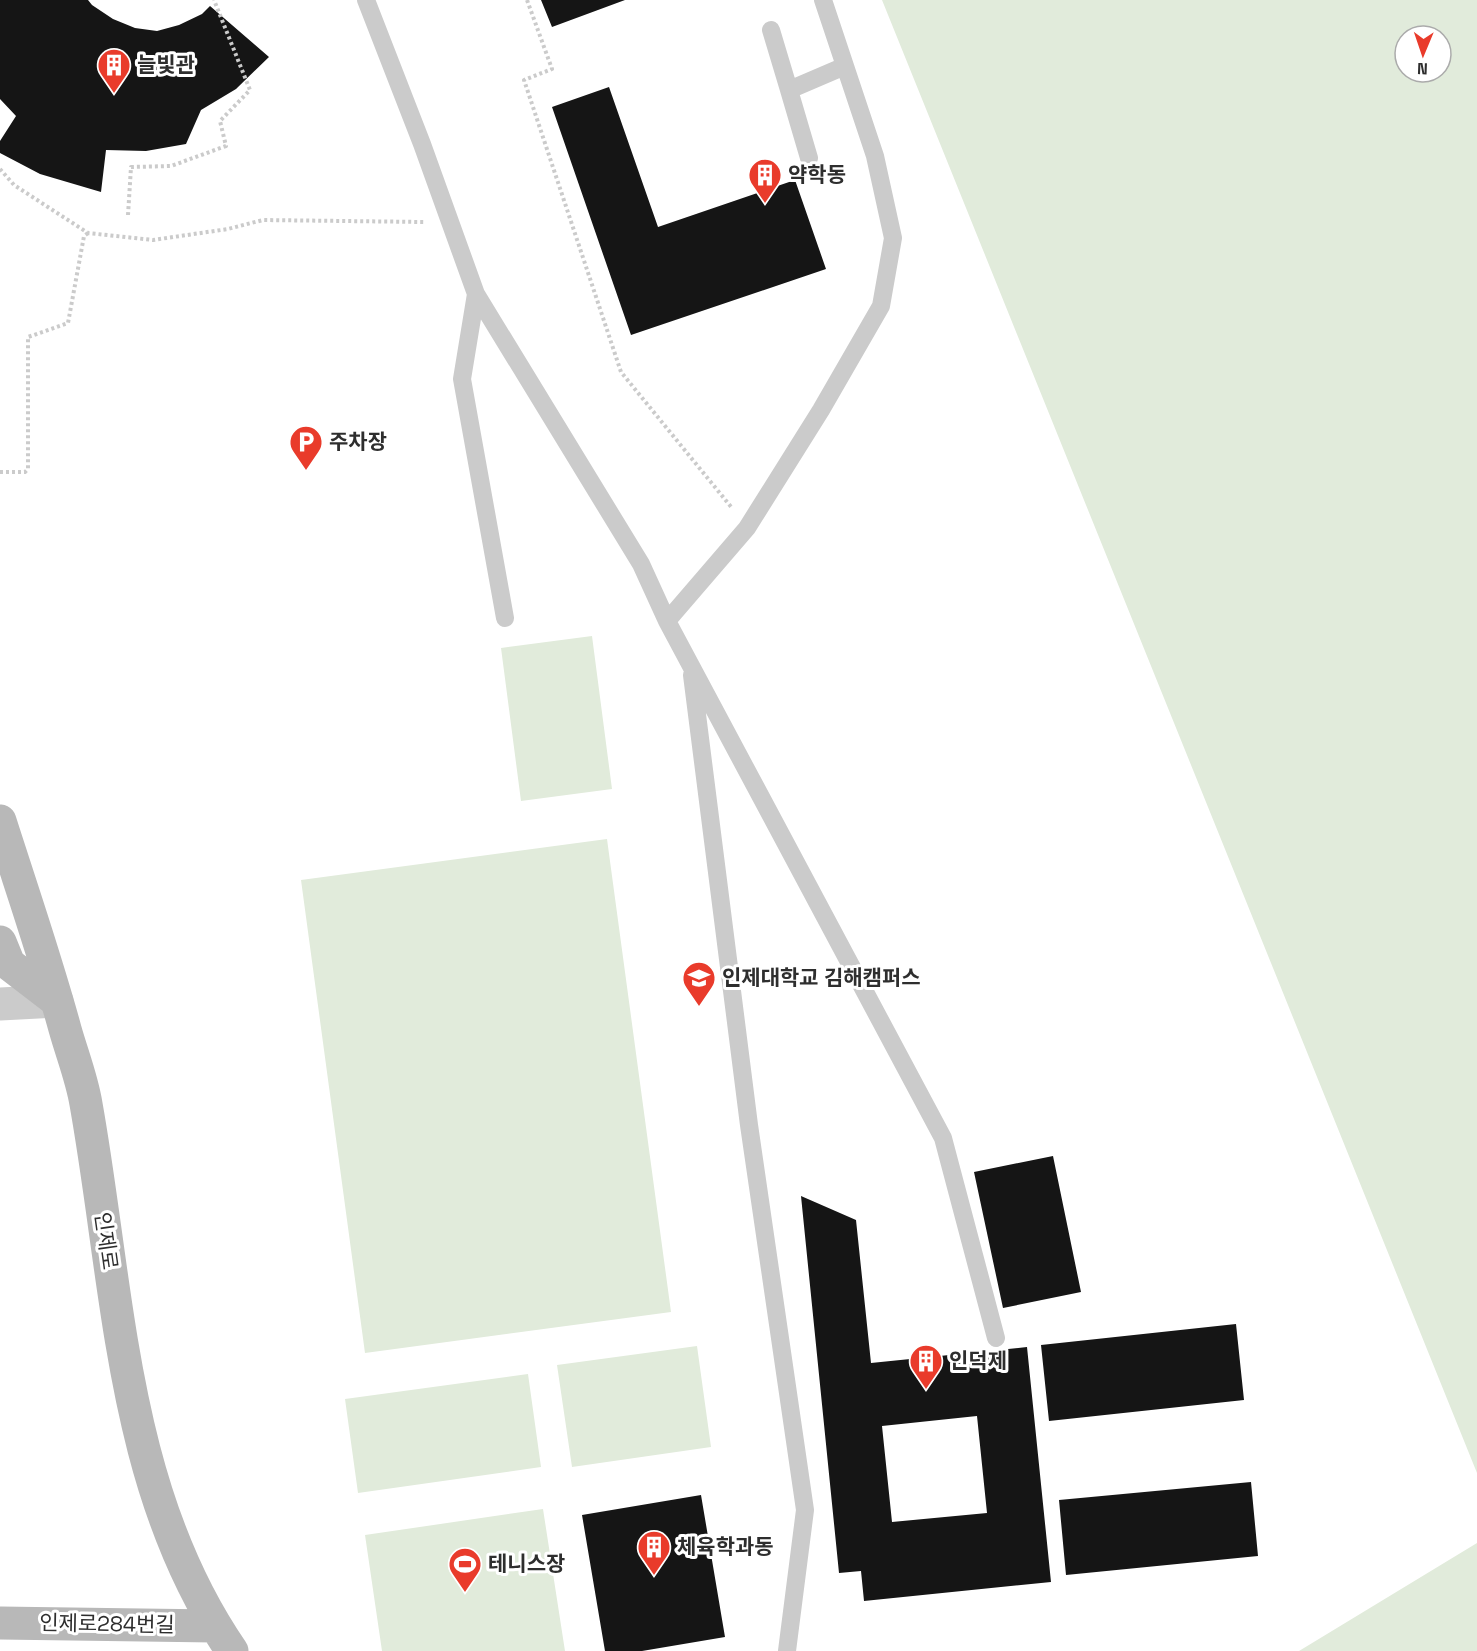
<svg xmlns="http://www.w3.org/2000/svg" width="1477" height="1651" font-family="'Space Grotesk','Noto Sans KR',sans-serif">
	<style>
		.green { fill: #e1ebdb; fill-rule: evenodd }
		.building { fill: #151515; fill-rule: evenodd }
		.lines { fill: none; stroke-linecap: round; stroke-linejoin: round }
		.path { stroke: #cbcbcb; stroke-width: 4; stroke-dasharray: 3 3; stroke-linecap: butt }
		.lane { stroke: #cbcbcb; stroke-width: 18 }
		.street { stroke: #cbcbcb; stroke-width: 33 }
		.secondary { stroke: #b8b8b8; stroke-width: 33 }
		.labels { text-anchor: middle; stroke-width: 6; stroke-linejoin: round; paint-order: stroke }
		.poi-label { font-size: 21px; font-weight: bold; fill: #2e2e2e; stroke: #fff; text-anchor: start }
		.street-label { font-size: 21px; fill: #2e2e2e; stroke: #fff }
	</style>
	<rect width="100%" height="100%" fill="#fff"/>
	<path class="green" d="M882,0H1477V1473ZM1405,36H1441V72H1405Z
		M592,636L612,789L521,801L501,648Z
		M607,839L671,1312L365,1353L301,880Z
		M697,1346L711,1447L572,1467L557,1365Z
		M528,1374L541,1467L358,1493L345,1399Z
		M543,1509L565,1651H382L365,1535Z
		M1477,1543V1651H1299Z"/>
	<path class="building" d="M0,0H88L92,5L113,19L135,28L157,31L179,25L202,14L210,6L269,57L236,89L201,110L186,144L146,151L106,150L101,192L40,174L0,153V141L16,116L0,99Z
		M541,0H625L552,27Z
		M609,87L658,227L795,180L826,269L631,335L552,107Z
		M1053,1156L1081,1292L1003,1308L974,1172Z
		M801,1196L856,1220L871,1363L1027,1347L1051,1582L864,1601L861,1571L839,1573ZM977,1416L987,1513L892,1522L882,1426Z
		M1236,1324L1244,1400L1049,1421L1041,1345Z
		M1251,1482L1258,1556L1066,1575L1059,1500Z
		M701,1495L725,1637L642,1651H605L582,1515Z"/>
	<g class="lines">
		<path class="path" d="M527,0L552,69L524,80L621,372L732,508
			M0,169L14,185L88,233L153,240L228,229L263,220L424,222
			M128,215L131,167L171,166L226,146L220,121L250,90L214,0
			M0,472H25L28,469V337L68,323L84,236L88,233"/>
		<path class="lane" d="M366,0L422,144L476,294L641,564L667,621L943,1138L996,1338
			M771,30L789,90
			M809,158L789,90L845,66
			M476,294L462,379L505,618
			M667,621L747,528L821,410L881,306L893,238L875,156L823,0
			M692,675L749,1125L805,1510L787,1651"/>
		<path class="street" d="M0,1004L57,1001"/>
		<path class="secondary" d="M0,821C22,890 46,959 65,1029C72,1054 82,1079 86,1104C119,1289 121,1490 232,1651
			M0,942L9,964L57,1001
			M0,1623L214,1626"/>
	</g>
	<defs>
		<symbol id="building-pin" viewBox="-11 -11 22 30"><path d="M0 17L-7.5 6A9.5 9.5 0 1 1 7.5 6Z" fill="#e93b2b" stroke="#fff"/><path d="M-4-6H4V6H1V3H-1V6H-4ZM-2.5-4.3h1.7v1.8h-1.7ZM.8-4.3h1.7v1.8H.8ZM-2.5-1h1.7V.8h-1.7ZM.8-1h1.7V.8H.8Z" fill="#fff"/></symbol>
		<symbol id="parking-pin" viewBox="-11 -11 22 30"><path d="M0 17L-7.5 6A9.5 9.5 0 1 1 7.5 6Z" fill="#e93b2b" stroke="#fff"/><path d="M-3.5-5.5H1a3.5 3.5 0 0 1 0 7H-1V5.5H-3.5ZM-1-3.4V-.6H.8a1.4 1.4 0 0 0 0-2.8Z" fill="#fff"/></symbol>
		<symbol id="university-pin" viewBox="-11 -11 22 30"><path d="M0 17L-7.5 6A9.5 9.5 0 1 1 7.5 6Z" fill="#e93b2b" stroke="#fff"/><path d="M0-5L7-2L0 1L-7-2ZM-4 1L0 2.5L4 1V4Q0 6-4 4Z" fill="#fff"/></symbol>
		<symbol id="stadium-pin" viewBox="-11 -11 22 30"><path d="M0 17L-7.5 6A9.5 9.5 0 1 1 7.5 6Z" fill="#e93b2b" stroke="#fff"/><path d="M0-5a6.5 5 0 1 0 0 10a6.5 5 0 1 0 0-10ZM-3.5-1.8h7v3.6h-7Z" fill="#fff"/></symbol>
	</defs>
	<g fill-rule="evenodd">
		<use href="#building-pin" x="95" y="46" width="38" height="52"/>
		<use href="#building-pin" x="746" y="156" width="38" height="52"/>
		<use href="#parking-pin" x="287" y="423" width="38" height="52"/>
		<use href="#university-pin" x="680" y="959" width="38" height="52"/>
		<use href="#building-pin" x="907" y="1342" width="38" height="52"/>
		<use href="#building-pin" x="635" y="1528" width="38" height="52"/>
		<use href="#stadium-pin" x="446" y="1545" width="38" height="52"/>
	</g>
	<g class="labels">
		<g class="poi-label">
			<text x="137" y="72">늘빛관</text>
			<text x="788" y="182">약학동</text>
			<text x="329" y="449">주차장</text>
			<text x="722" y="985">인제대학교 김해캠퍼스</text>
			<text x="949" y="1368">인덕제</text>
			<text x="677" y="1554">체육학과동</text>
			<text x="488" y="1571">테니스장</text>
		</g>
		<g class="street-label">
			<text transform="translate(106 1241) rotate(82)" y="7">인제로</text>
			<text transform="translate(107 1624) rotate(1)" y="7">인제로284번길</text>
		</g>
	</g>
	<g transform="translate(1423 54) rotate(182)"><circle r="28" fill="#ffffff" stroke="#ababab" stroke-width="1.5"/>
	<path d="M0-4.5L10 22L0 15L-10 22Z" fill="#e93b2b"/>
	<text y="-9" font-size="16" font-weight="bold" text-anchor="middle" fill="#2e2e2e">N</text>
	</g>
</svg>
